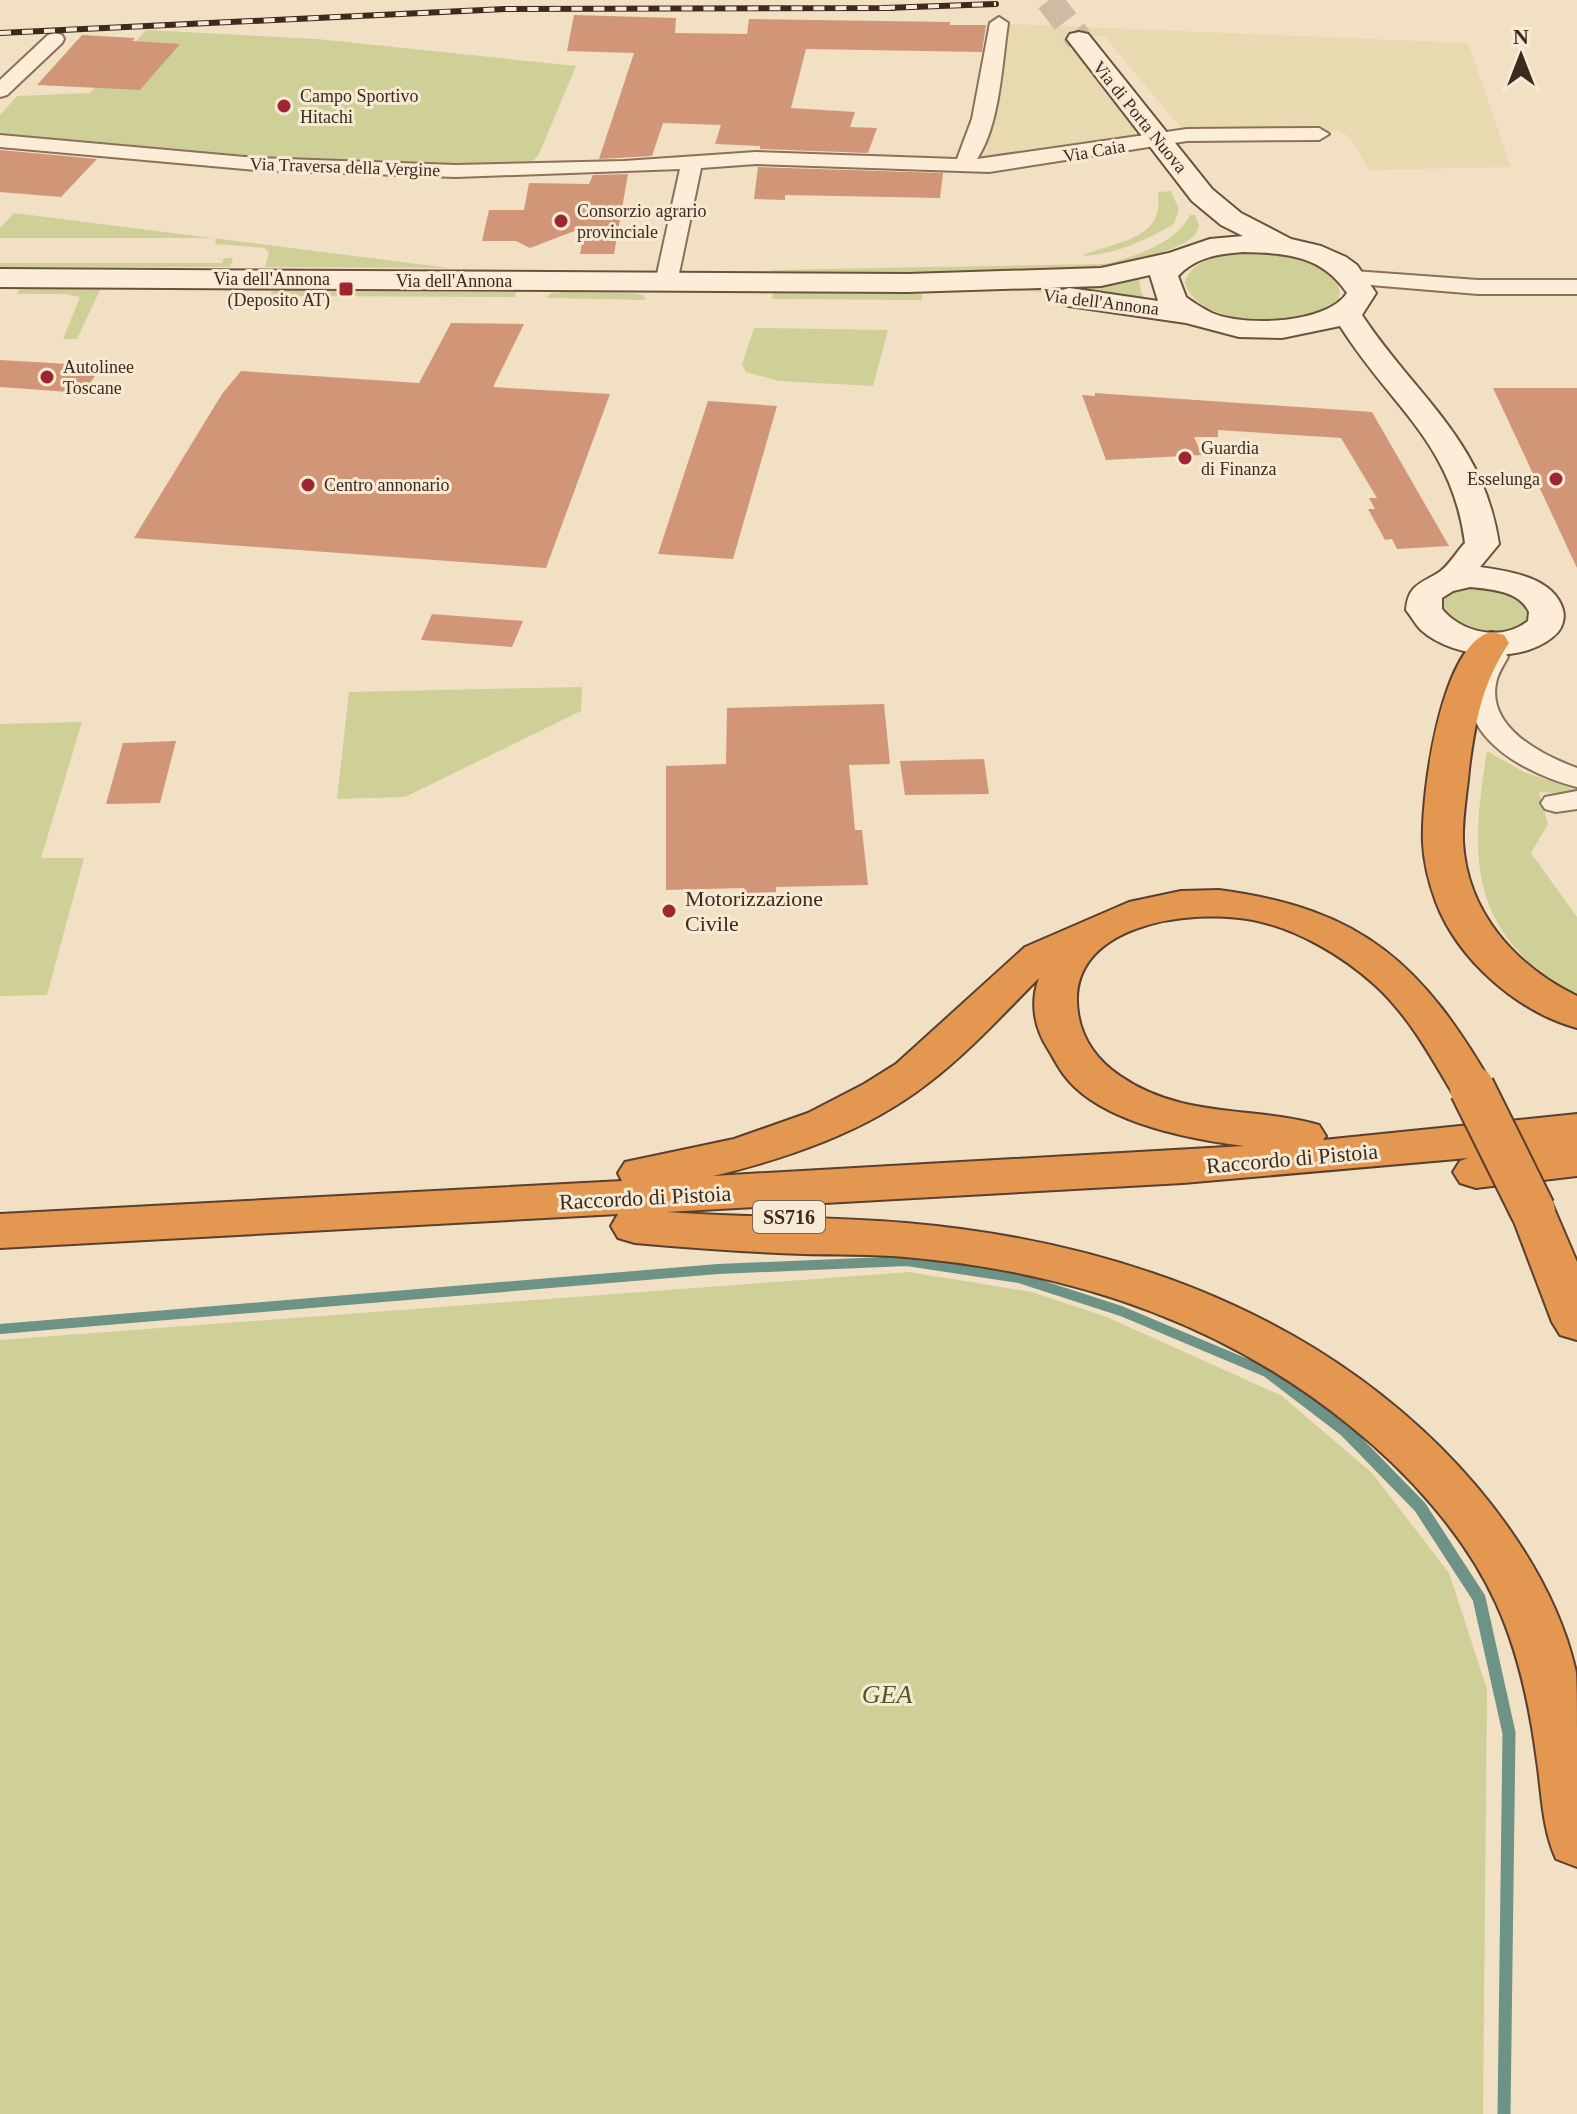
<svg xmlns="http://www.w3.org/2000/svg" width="1577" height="2114" font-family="'Times New Roman',serif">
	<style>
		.farmland { fill: #e7dab1 }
		.green { fill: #ced097 }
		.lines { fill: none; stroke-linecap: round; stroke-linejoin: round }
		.stream-far1 { stroke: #6c9386; stroke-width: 10 }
		.stream { stroke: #6c9386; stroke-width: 13 }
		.building { fill: #d19678 }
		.secondary-tunnel { stroke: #cdbca3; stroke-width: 27; stroke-dasharray: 27 13; stroke-linecap: butt }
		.street-casing { stroke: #8c7059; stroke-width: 4 }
		.secondary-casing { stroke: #6e513c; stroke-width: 4 }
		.highway-casing { stroke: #5a3f2e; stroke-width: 4 }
		.street { fill: #fbedd8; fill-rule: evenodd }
		.secondary { fill: #fbedd8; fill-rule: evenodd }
		.highway { fill: #e49751; fill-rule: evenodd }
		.rail-casing { stroke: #3c2a1e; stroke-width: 6 }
		.rail { stroke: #f7ead4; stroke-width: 4; stroke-dasharray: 11; stroke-linecap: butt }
		.highway-bridge-casing { stroke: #5a3f2e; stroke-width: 48; stroke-linecap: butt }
		.highway-bridge { stroke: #e49751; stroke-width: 44 }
		.poi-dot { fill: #9f2630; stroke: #f7ead4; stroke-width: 3 }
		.labels { text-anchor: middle; stroke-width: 6; stroke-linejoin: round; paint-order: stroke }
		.far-poi-label { font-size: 18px; fill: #3c2a1e; stroke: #f7ead4; text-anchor: start }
		.far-street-label { font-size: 18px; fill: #3c2a1e; stroke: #f7ead4 }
		.shield { fill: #f7ead4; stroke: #746455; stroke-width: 2 }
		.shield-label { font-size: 20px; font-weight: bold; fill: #3c2a1e }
		.poi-label { font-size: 22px; fill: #3c2a1e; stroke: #f7ead4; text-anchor: start }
		.street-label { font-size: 22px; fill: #3c2a1e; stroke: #f7ead4 }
		.near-park-label { font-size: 26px; font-style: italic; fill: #505923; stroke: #f7ead4 }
	</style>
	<rect width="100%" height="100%" fill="#f1e0c4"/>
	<path class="farmland" d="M1011,24L1468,43L1511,167L1369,170L1350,137L1339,131L1181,128L1104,36L1068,39L1134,129V138L982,160L1005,26Z"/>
	<path class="green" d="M146,30L317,39L576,66L539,154L533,161L520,164C346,171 173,152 0,136V115L17,96L90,93Z
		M1171,191L1179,210L1174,224C1146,240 1115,255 1082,256C1114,241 1165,242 1158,192Z
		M14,213L449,268L265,267L269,253L265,248L215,244L216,238H0V228Z
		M1190,215H1195L1199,226L1195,235L1185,243L1123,269L774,278L773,270L1104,264C1132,258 1177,243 1190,215Z
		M1236,254C1262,252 1348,257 1339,298C1316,334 1197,328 1185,283C1190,261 1216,257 1236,254Z
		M224,258H233L230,267H0V263H222Z
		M1132,277L1139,279L1141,292L1146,301L972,286Z
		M20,288H101L77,339H63L80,297L65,294H17Z
		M272,290L516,292L515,297L270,296Z
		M564,292L633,293L643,295L646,300L546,298L552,293Z
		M773,293L922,294V300L772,299Z
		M754,328L888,330L873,386L779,381L746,372L742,364Z
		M1472,587L1509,593L1528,609V619C1509,640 1440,635 1443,601L1455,590Z
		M582,687L581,711L405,797L337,799L349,692Z
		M82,722L41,858H84L47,995L0,996V724Z
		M1487,751L1524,772L1577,790L1576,794L1539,792L1548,824L1531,853L1577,917V1001C1471,930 1468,868 1487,751Z
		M909,1272L1032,1292L1107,1317L1282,1396L1372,1473L1449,1573L1487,1689L1483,2114H0V1340Z"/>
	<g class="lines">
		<path class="stream-far1" d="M0,1329L718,1269L907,1261L1019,1278L1121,1311L1271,1374"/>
		<path class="stream" d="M1269,1372L1345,1430L1420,1507L1479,1598L1509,1733L1504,2114"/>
	</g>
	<path class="building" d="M574,15L676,18L675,33L747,34L749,19L950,22V25H986L982,52L806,49L791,108L855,112L850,127L877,128L868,153L760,149V146L715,144L721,125L663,123L652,156L599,159L634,53L567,51Z
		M82,35L135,38L132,41L180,44L140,90L37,85Z
		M0,150L97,159L61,197L0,192Z
		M758,167L943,173L940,198L785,195V200L754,199Z
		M628,174L614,254H580L585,227L530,248L516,241H482L489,210H524L529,183L589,184L593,175Z
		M451,323L524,324L493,387L610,394L546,568L134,538L222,394L241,371L419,383Z
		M0,360L102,366L83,393L0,387Z
		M1493,388H1577V568Z
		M1095,393L1372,412L1449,546L1397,549L1392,539L1385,540L1368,509H1375L1369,498H1377L1341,438L1218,430V437H1194L1202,455L1106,460L1082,395L1095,396Z
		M708,401L777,406L733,559L658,554Z
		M432,614L523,621L512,647L421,640Z
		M884,704L890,764L849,765L855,830H862L868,885L776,887V892L744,893V888L666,890V766L726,764L727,708Z
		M176,741L160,803L106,804L123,743Z
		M984,759L989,794L905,795L900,761Z"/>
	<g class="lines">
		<path class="secondary-tunnel" d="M1049,0L1079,39"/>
		<defs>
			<path id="street" d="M999,17L1008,23C1002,63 1000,125 977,159L1187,129L1319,128L1329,134L1319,140L1187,141L989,172L756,164L701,168L677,283L666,290L655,283L680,169L456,177L256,170L0,147V135L256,158L456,165L624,161L756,152L957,159L972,119L990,23Z
				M55,33L62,35L64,39L62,43L7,95L0,97V80L48,35Z
				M1354,271L1478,280H1577V294H1478L1346,283L1343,278Z
				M1494,649L1504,651L1508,657C1504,664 1499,672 1497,679C1484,726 1541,755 1577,768V787C1514,771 1435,722 1484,651Z
				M1577,791V809L1556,812L1545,809L1541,803L1545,797Z"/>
			<path id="secondary" d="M1079,32L1088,34L1212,189L1241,213L1291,239L1321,246L1346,257L1357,265L1376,293L1362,315C1417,398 1483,439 1499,544L1480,567C1508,571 1554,577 1563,610C1565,617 1563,626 1558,632C1527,666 1453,659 1421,630C1415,624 1411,616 1406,610C1408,586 1419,584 1438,573C1448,567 1457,551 1465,543C1452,442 1390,406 1340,326L1282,338L1239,337L1186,323L1069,306L1059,303L1054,297L1059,291L1069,288L1158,301L1150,275L1101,286L908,292L0,287V269L908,274L1101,268L1169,253L1210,239L1243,236L1221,225L1192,201L1067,39L1070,34ZM1243,252C1285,253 1322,255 1347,293C1327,324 1244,327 1212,313C1204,309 1194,303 1186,297L1178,276C1196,257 1218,254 1243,252ZM1470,587C1490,589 1520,591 1529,612L1528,621C1502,642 1462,633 1442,609V598L1453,591Z"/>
			<path id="highway" d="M1491,632L1504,635L1509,643C1482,683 1475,722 1469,769C1467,793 1462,818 1463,842C1467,913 1516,966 1577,996V1028C1518,1012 1458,960 1436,902C1429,883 1424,863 1423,843C1421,797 1440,645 1491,632Z
				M1219,890C1364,909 1423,965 1494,1088L1488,1099L1472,1103L1456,1099C1432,1059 1411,1018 1375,985C1342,955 1297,929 1253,920C1192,908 1064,923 1078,1013C1082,1040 1098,1061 1120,1076C1182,1119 1253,1106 1319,1125L1326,1136L1323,1140L1577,1114V1176L1476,1188L1460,1183L1453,1172L1460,1161L1468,1158L1183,1183L666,1212C746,1218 826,1216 906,1223C1103,1240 1297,1305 1440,1447C1500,1507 1557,1587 1576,1672C1577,1690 1577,1712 1577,1730C1577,1776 1577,1821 1577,1867L1556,1859C1542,1828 1542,1794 1537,1761C1530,1707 1519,1653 1496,1603C1465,1535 1408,1472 1349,1425C1221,1321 1068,1271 905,1257C871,1254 838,1255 804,1254C748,1252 691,1248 635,1243L618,1238L611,1226L618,1214L0,1248V1214L622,1181L618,1173L625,1162L734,1139L808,1113L864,1084L896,1064L1025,947L1129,902L1181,891ZM1039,978C1030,1002 1034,1027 1048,1049C1053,1057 1058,1067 1064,1075C1099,1122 1189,1139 1244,1146L713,1176C788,1158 865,1132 927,1084C968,1053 1003,1014 1039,978Z
				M1533,1194L1550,1199L1577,1262V1340L1560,1335L1552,1322L1510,1211L1516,1199Z"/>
		</defs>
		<use href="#street" class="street-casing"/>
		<use href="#secondary" class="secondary-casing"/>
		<use href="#highway" class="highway-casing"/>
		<use href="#street" class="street"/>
		<use href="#secondary" class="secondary"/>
		<use href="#highway" class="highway"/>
		<defs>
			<path id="rail" d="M884,8L996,4
				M0,33L505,9L895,8"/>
		</defs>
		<use href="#rail" class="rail-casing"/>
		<use href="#rail" class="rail"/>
		<defs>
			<path id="highway-bridge" d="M1472,1088L1533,1211"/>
		</defs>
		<use href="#highway-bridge" class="highway-bridge-casing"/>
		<use href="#highway-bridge" class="highway-bridge"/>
	</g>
	<g class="poi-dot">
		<circle cx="284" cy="106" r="8"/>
		<circle cx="561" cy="221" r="8"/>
		<rect x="338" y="281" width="16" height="16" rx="4"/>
		<circle cx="47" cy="377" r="8"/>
		<circle cx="1185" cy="458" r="8"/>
		<circle cx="1556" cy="479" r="8"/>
		<circle cx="308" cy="485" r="8"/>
		<circle cx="669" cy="911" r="8"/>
	</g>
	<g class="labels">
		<g class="far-poi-label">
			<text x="300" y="102">Campo Sportivo<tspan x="300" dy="21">Hitachi</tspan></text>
			<text x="577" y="217">Consorzio agrario<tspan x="577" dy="21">provinciale</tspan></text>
			<text x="330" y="285" text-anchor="end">Via dell'Annona<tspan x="330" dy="21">(Deposito AT)</tspan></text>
			<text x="63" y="373">Autolinee<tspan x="63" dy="21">Toscane</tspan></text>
			<text x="1201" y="454">Guardia<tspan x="1201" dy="21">di Finanza</tspan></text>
			<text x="1540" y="485" text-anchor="end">Esselunga</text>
			<text x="324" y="491">Centro annonario</text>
		</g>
		<g class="far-street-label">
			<text transform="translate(1140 117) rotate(51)" y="6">Via di Porta Nuova</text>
			<text transform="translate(1094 151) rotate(-10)" y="6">Via Caia</text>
			<text transform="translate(345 167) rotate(2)" y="6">Via Traversa della Vergine</text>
			<text x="454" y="287">Via dell'Annona</text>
			<text transform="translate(1101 302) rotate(7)" y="6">Via dell'Annona</text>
		</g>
		<rect class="shield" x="753" y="1201" width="72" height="32" rx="6"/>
		<g class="shield-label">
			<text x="789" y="1224">SS716</text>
		</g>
		<g class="poi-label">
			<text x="685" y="906">Motorizzazione<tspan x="685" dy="25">Civile</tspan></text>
		</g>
		<g class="street-label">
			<text transform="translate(1292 1158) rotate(-5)" y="8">Raccordo di Pistoia</text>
			<text transform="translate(645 1197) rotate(-3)" y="8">Raccordo di Pistoia</text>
		</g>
		<g class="near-park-label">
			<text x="887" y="1703">GEA</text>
		</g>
	</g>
	<g transform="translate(1521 56)" stroke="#f7ead4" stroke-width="6" paint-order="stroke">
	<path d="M0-6L14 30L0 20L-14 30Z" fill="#3c2a1e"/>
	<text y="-12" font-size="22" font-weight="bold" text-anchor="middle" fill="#3c2a1e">N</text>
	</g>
</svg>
